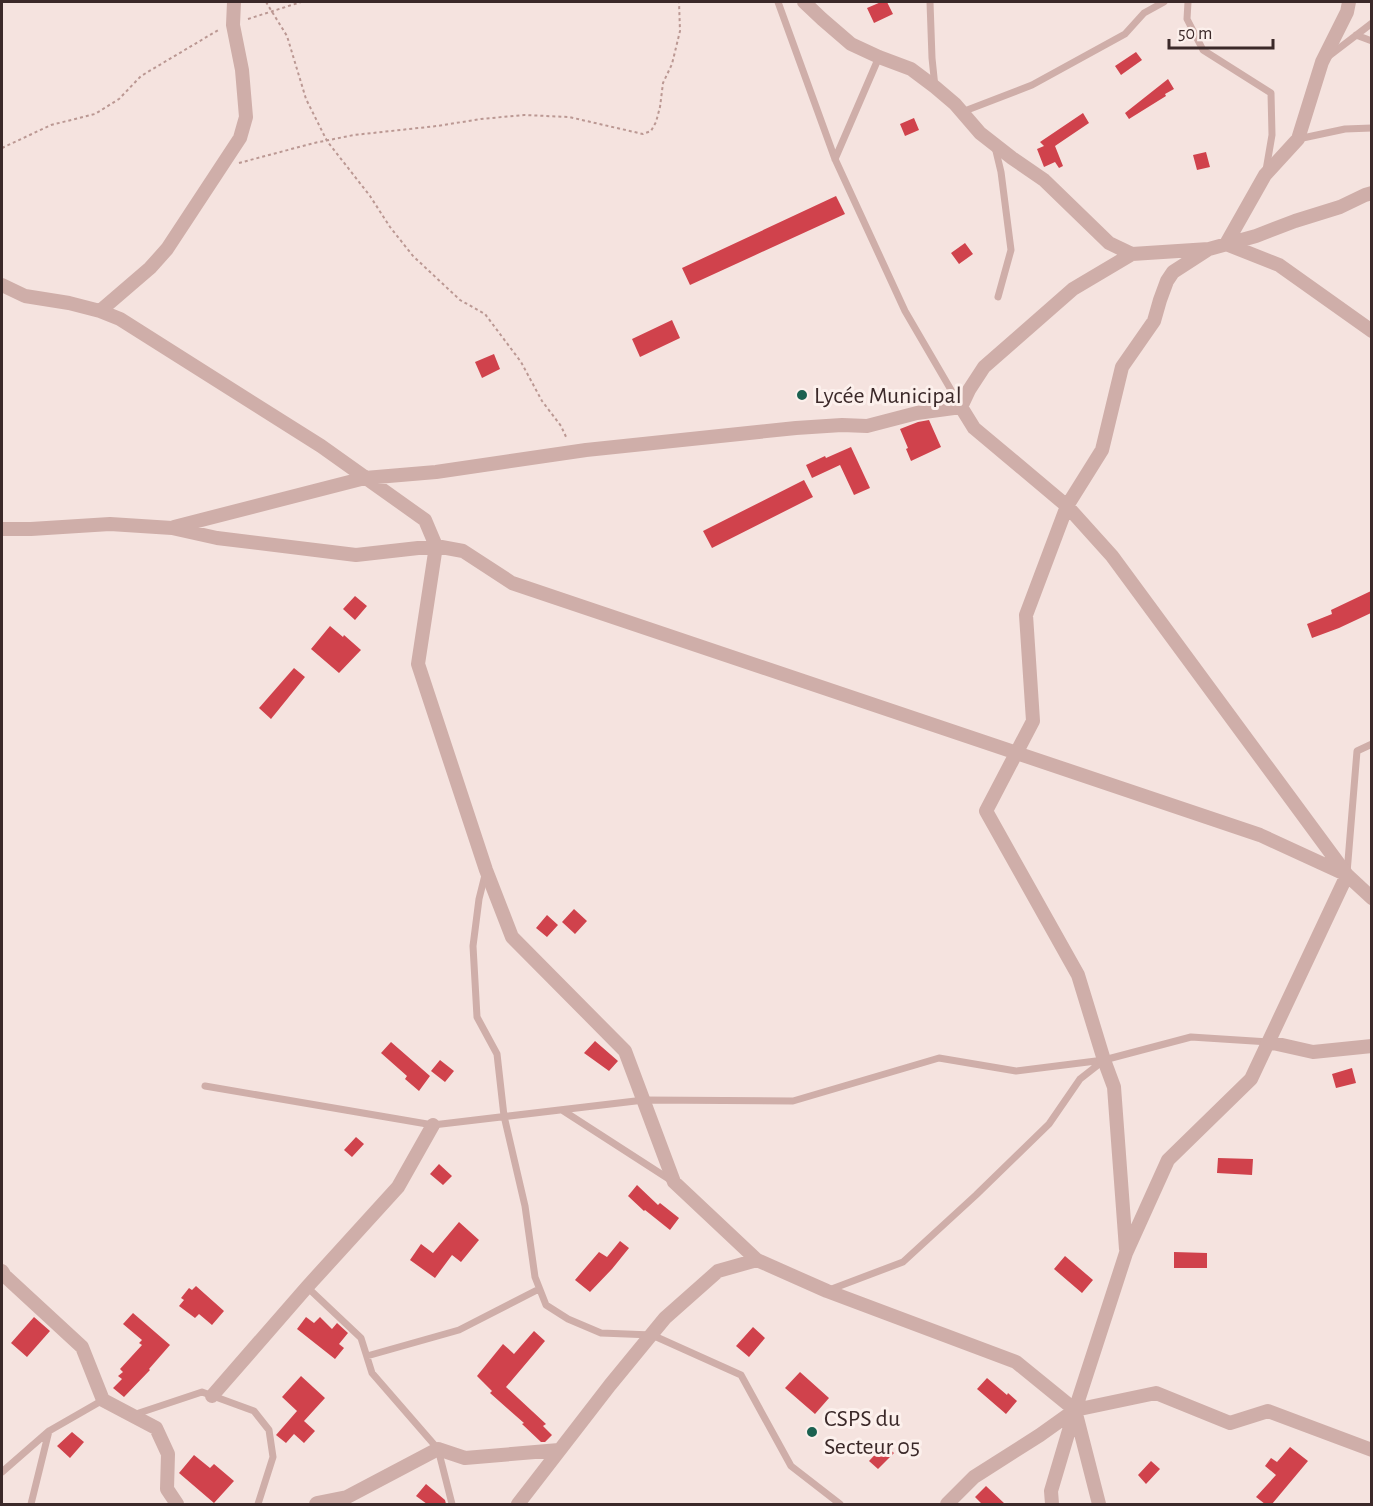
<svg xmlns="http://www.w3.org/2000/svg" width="1373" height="1506" font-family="'Alegreya Sans',sans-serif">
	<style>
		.building { fill: #d0424c }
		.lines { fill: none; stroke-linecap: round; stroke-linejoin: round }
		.path { stroke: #bb9893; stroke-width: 2; stroke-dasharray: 3 3; stroke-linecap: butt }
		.lane { stroke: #cfaea9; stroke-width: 7 }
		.street { stroke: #cfaea9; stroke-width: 14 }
		.poi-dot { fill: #1b6150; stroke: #fcf0ec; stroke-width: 2 }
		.labels { text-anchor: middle; stroke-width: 6; stroke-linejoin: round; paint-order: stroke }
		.poi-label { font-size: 24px; fill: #3b2929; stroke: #fcf0ec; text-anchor: start }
	</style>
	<rect width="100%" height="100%" fill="#f5e3df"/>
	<path class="building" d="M881,2H887L893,14L874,23L867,8Z
		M1136,52L1142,60L1121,75L1115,66Z
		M1168,79L1174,89L1165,94L1166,96L1129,119L1125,113Z
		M1083,113L1089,123L1055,146L1063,166L1059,168L1055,162L1044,167L1037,149L1044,146L1040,142Z
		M914,118L919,130L905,136L900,124Z
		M1206,152L1210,167L1197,170L1193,155Z
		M836,196L845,214L690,285L682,268Z
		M965,243L973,254L959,264L951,253Z
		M672,320L680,338L640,357L632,339Z
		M494,354L500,369L482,378L475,362Z
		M929,420L941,447L911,461L906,449L908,448L900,429L918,422Z
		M851,447L870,488L854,495L840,465L812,478L806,465L825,456L826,458Z
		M804,480L813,497L712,548L703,531Z
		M1371,591V613L1339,628L1312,638L1307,624L1332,614L1331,610Z
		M355,596L367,606L355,620L343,609Z
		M330,626L343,637L344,635L361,650L339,673L311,649Z
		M294,668L305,677L271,719L259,708Z
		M574,909L587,921L575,934L562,922Z
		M547,915L558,925L547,937L536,928Z
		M595,1041L618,1061L609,1071L584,1053Z
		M391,1042L430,1076L419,1091L405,1079L407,1076L381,1053Z
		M440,1060L454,1071L445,1082L431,1071Z
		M1352,1068L1356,1083L1336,1088L1332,1074Z
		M356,1137L364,1144L352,1157L344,1150Z
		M1218,1158L1253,1159L1252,1175L1217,1173Z
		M439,1164L452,1176L443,1185L430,1174Z
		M637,1185L658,1205L660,1203L679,1218L670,1230L645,1210L644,1211L628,1196Z
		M459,1222L479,1240L461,1262L452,1255L435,1278L410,1260L421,1244L433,1253Z
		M620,1241L629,1248L612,1269L590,1292L575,1280L599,1252L607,1257Z
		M1174,1252L1207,1253V1268H1174Z
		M1065,1256L1093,1280L1082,1293L1054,1269Z
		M196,1286L224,1311L212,1325L199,1314L195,1318L179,1306L184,1300L181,1298L189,1288L192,1290Z
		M133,1313L170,1345L149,1369L150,1370L124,1397L113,1388L122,1379L118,1376L123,1372L120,1369L142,1345L139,1343L142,1340L123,1324Z
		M34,1317L50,1331L27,1357L11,1343Z
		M306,1317L314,1323L320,1317L332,1329L337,1323L348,1333L339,1344L344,1348L335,1359L297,1329Z
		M753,1327L765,1338L749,1357L736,1346Z
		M534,1331L545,1341L506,1387L546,1424L543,1426L552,1435L545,1442H541L522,1424L524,1423L490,1393L492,1391L477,1376L503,1344L514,1354Z
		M800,1372L829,1398L815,1414L785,1388Z
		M301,1376L325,1398L304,1421L315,1431L304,1443L294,1434L286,1443L276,1435L297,1411L282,1397Z
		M987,1378L1007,1395L1008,1393L1017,1401L1006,1414L977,1389Z
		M72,1432L84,1442L70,1458L57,1446Z
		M884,1445L894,1453L878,1469L869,1461Z
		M1290,1447L1308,1461L1272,1504H1265L1256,1497L1276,1475L1265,1466L1271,1458L1277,1462Z
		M194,1455L210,1468L214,1464L234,1481L214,1503L179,1473Z
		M1151,1461L1160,1469L1146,1484L1138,1475Z
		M426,1484L445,1500L446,1504H427L416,1496Z
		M986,1486L1005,1504H982L975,1497Z"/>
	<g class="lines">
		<path class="path" d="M266,2L287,36L306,99L327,141L370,196L390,227L413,256L460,300L485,314L521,362L542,401L561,426L567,439
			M248,19L301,2
			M2,148L51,125L95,114L119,99L141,76L220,29
			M239,163L314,143L354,135L437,126L481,119L524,115L569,117L643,134L651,131L656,122L660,107L663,83L672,64L680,31L679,2"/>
		<path class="lane" d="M778,2L835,159L905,311L961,407
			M930,2L932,58L935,87
			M1188,2L1187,19L1203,50L1271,93L1272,135L1266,170
			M1356,35L1372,41
			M1329,56L1372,23
			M962,112L1032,85L1125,34L1144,13L1164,2
			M1298,139L1345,129L1372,128
			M995,147L1001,172L1011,250L998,297
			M835,159L879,57
			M1347,873L1357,751L1372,744
			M485,875L479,899L473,946L477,1017L497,1054L504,1116L525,1206L535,1277L546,1305L568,1319L601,1333L652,1335L741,1375L791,1466L840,1504
			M205,1086L433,1125L644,1100L793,1101L939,1058L1016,1071L1104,1060L1191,1037L1269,1042
			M562,1110L672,1181
			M307,1287L361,1338L372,1373L438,1449L452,1504
			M829,1290L903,1262L976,1195L1049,1124L1080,1079L1103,1061
			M367,1356L459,1330L539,1289
			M133,1415L202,1392L254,1411L269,1430L273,1457L258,1504
			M2,1472L49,1431
			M31,1504L49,1431L103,1400"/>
		<path class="street" d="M804,2L822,19L851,44L879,57L911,69L935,87L955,104L980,133L1012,158L1044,180L1109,243L1132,254
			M1349,2L1347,12L1322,62L1298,139L1265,175L1226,244L1279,265L1372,331
			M2,285L25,296L69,303L100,311L120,319L321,446L425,520L436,546L418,664L486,870L512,937L625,1051L674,1182L757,1260L827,1291L1016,1362L1075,1410L1156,1393L1230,1423L1268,1411L1372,1450
			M100,311L150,268L167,249L240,138L246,117L242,70L233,25L234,2
			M174,527L365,478L436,472L586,450L796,428L842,425L867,426L917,413L961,407
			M2,529H31L110,524L172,528L217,538L356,555L436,546L463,551L512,583L1260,835L1347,875L1372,898
			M1269,1042L1313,1052L1372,1046
			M1126,1249L1114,1087L1104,1060L1078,975L986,811L1033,721L1026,615L1067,506L1102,450L1122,367L1154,321L1160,300L1167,281L1173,272L1207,250
			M2,1271L5,1276L82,1347L103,1400L156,1428L168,1454L167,1489L177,1504
			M212,1396L307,1287L398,1187L433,1125
			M316,1504L317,1503L347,1497L438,1449L465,1458L559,1450
			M518,1504L610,1385L665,1318L718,1271L757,1260
			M947,1504L974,1477L1040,1435L1075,1410L1099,1504
			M1052,1504L1051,1491L1075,1410L1126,1253L1168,1160L1251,1079L1347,875L1112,556L1067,506L974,428L961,407L969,390L984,367L1073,289L1132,254L1209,249L1256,236L1295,221L1340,207L1365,195L1372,193"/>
	</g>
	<g class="poi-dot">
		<circle cx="802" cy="395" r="6"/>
		<circle cx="812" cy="1432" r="6"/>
	</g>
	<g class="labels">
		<g class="poi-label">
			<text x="814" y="403">Lycée Municipal</text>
			<text x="824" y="1426">CSPS du<tspan x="824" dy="28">Secteur 05</tspan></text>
		</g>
	</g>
	<rect width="1373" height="1506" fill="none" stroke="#3b2929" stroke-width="6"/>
	<path d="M1169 39v9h104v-9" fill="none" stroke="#3b2929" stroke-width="3"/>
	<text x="1178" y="39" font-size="18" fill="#3b2929" stroke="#fcf0ec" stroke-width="4.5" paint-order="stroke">50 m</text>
</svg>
